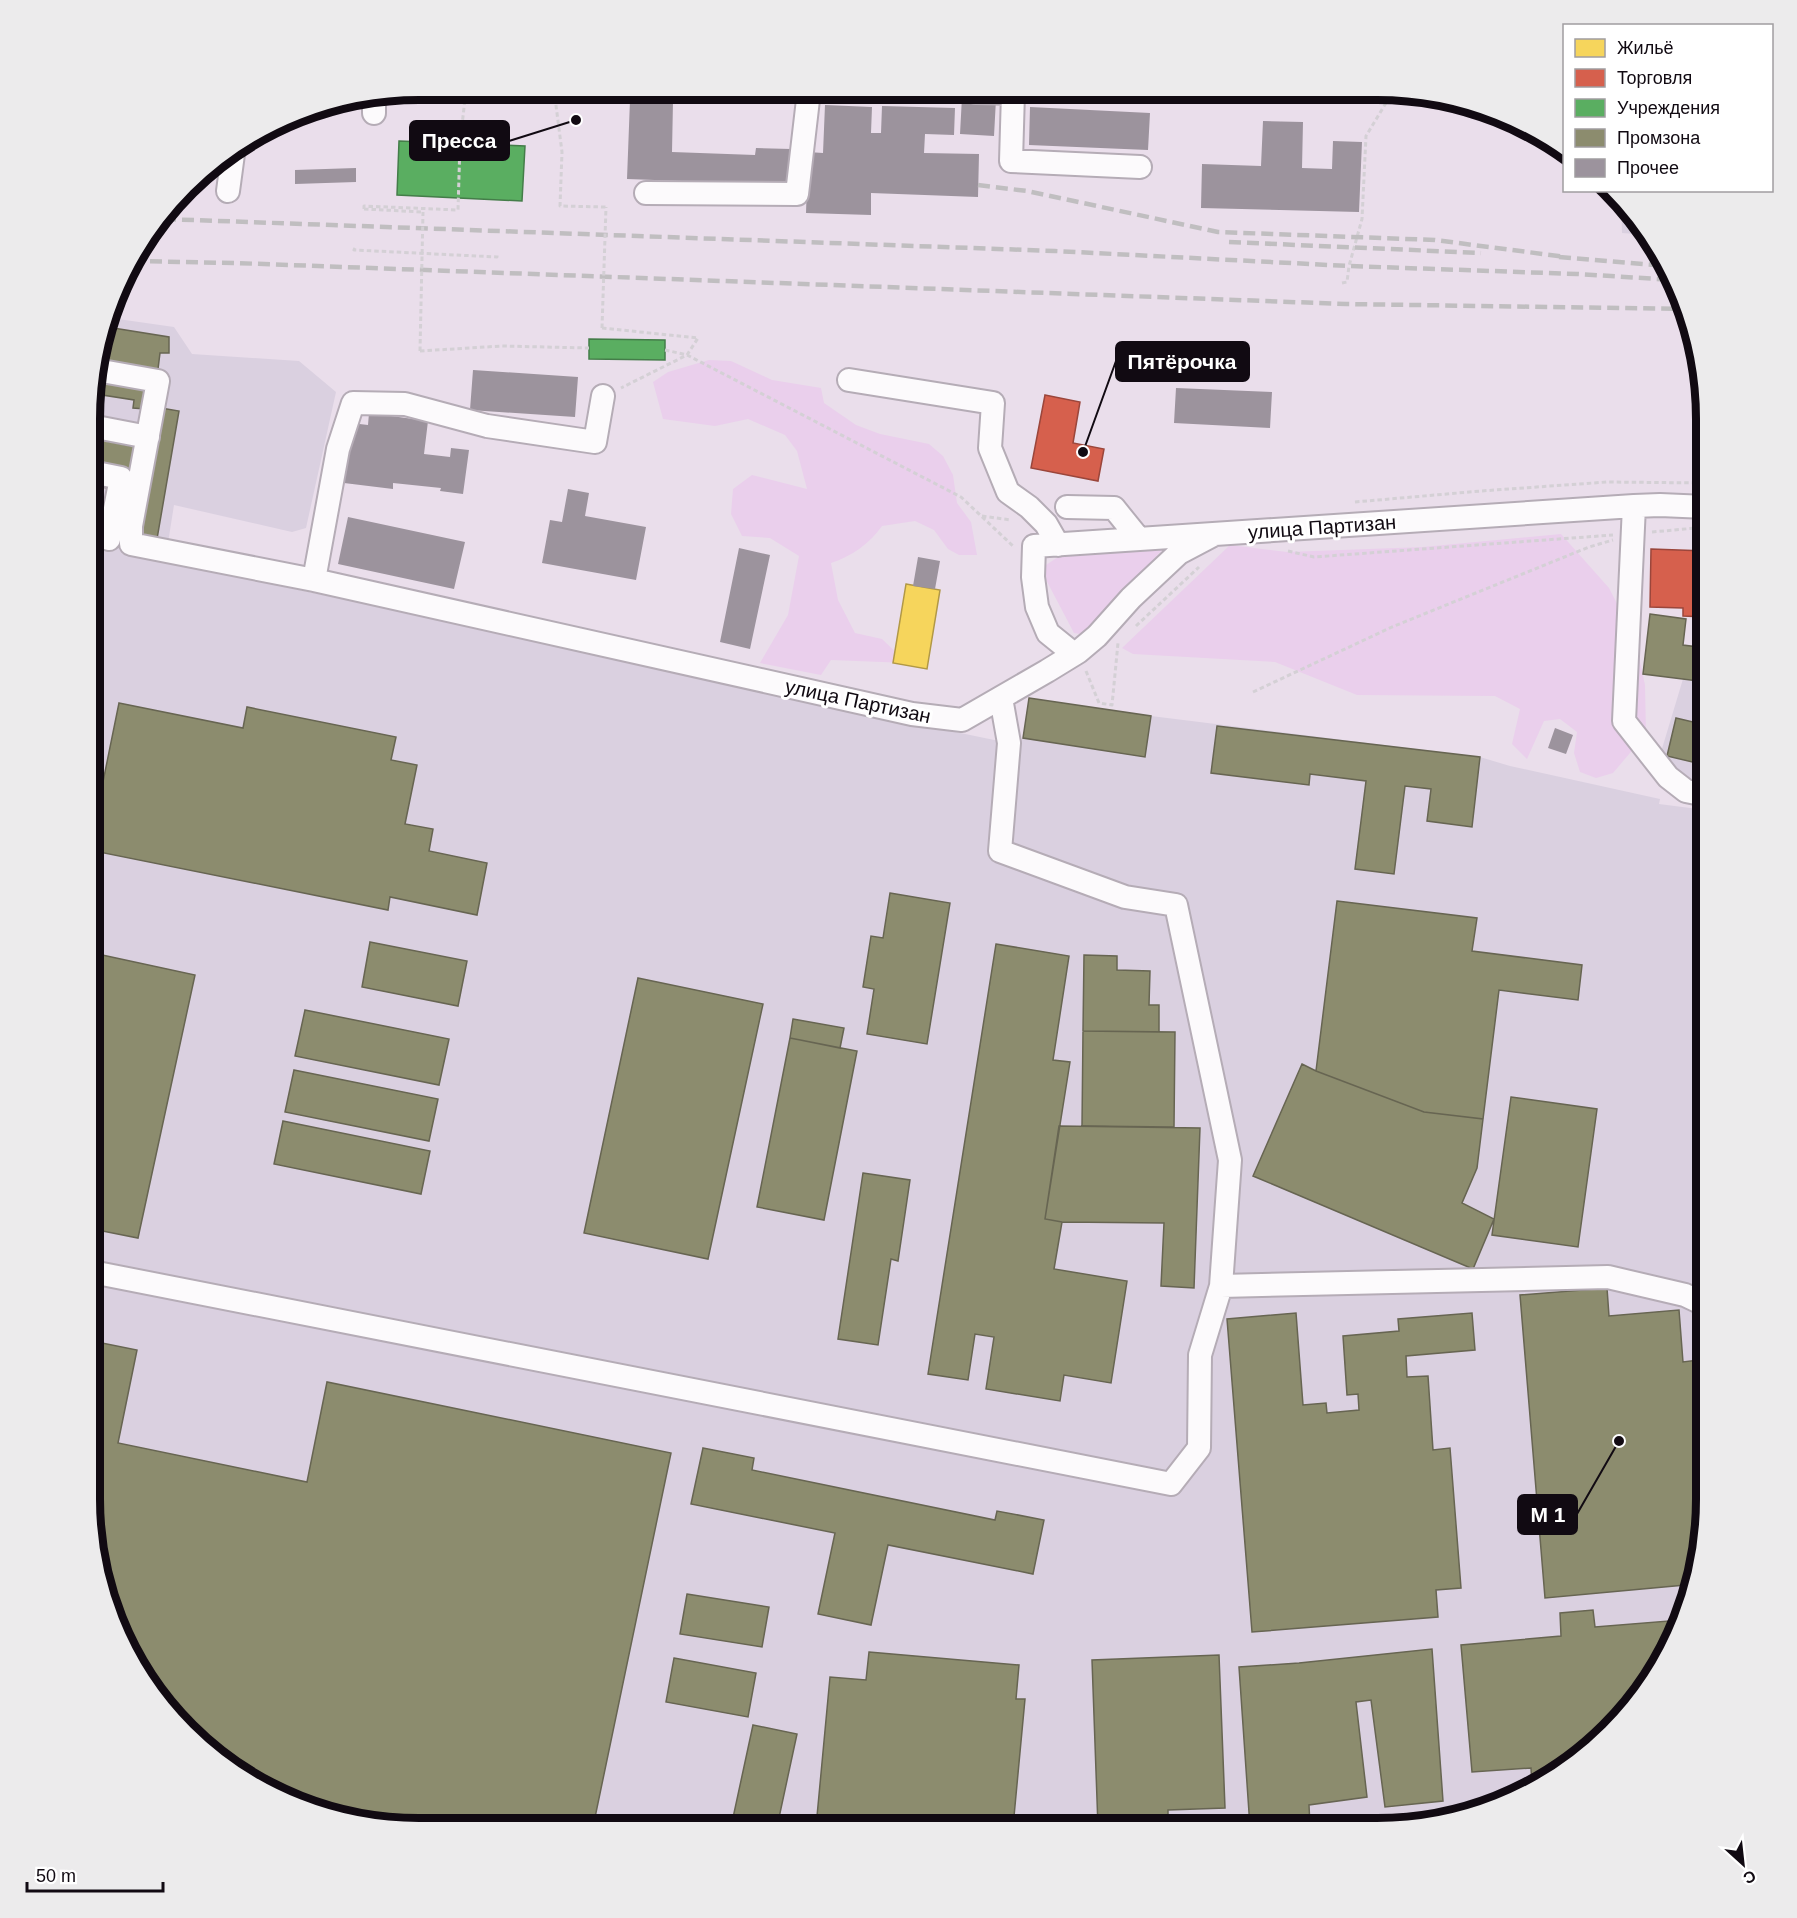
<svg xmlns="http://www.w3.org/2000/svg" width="1797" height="1918" font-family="Helvetica,sans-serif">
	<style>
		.industrial { fill: #dad0e0 }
		.green { fill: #eacfec }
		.homes { fill: #f6d55c; stroke: #b19846; stroke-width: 1.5 }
		.shops { fill: #d6604d; stroke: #9b463b; stroke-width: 1.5 }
		.public { fill: #5aae61; stroke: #447d49; stroke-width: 1.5 }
		.industry { fill: #8c8c6e; stroke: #676552; stroke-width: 1.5 }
		.building { fill: #9c939d }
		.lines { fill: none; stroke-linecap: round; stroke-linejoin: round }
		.minor-casing { stroke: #b5acb6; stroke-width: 26 }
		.path { stroke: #d4d0d5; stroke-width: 3; stroke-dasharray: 4.5 3; stroke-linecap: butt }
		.minor { stroke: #fcfafc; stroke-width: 22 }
		.rail { stroke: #c0bec0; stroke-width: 4.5; stroke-dasharray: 12 6; stroke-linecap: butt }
		.path-bridge { stroke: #d4d0d5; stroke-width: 3; stroke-dasharray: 4.5 3; stroke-linecap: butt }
		.labels { text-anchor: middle; stroke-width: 6; stroke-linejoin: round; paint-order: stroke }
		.street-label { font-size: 20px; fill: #110a12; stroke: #fff }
		.rim { fill: none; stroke: #110a12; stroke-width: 8 }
		.leader { fill: none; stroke: #110a12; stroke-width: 2 }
		.callout-dot { fill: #110a12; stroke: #fff; stroke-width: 2 }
		.callout { fill: #110a12; stroke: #110a12; stroke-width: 2 }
		.callout-label { font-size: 21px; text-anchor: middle; font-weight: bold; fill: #fff }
	</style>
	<rect width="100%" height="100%" fill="#eadeeb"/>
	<path class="industrial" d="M1621,200L1650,235L1622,233Z
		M111,318L174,327L192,354L299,361L336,392L306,528L292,532L174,505L165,562L447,621L731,686L1009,743L1017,744L1023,738L1029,698L1151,716L1480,757L1510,766L1660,799L1659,804L1706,810V1520L1696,1584L1663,1663L1625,1716L1561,1772L1483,1811L1399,1827H398L334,1817L202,1746L146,1682L107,1604L91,1520L96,356Z
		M1683,679L1706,682V790L1697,788L1661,752Z"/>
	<path class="green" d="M709,360L731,361L772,380L821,388L824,403L856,425L880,434L929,444L943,456L953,475L957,503L971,522L977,555H959L948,549L934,530L915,521L882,526C869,544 852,556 831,563L838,600L855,633L882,639L907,663L831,660L821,675L760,663L788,615L799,556L770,538L742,536L731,514L733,489L752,475L807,489L797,451L785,435L748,419L715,426L663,419L653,382L668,372Z
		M1561,534L1609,588L1635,639L1645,685L1646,734L1613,773L1596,778L1580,772L1574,753L1577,732L1560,719L1544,721L1527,759L1512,744L1520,709L1495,696L1357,695L1275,662L1133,654L1122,648L1230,545L1287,552L1423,547Z
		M1163,549L1089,630L1080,634L1074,633L1043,574L1046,565L1058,557L1084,553Z"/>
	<path class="homes" d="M906,584L940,590L927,669L893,663Z"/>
	<path class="shops" d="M1045,395L1080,402L1073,443L1104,449L1098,481L1031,468Z
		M1651,549L1706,551V617L1683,616V608L1650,607Z"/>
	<path class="public" d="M399,141L525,146L522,201L397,195Z
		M589,339L665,340V360L589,359Z"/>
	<path class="industry" d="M107,327L169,337V353H160L158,369L96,360Z
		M96,379L147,390L145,409L133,408L134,400L96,394Z
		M161,408L179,411L157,539L139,536Z
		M96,439L136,447L122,522L108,488L96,486Z
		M1650,614L1686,619L1683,645L1706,648V682L1643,674Z
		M1029,698L1151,716L1145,757L1023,738Z
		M119,703L243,728L247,707L396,737L391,760L417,765L405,824L433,829L429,851L487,863L477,915L390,897L388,910L94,851V826Z
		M1676,718L1706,725V780L1698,778L1701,764L1667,756Z
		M1217,726L1480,757L1472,827L1427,821L1431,789L1405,786L1394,874L1355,869L1366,781L1310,774L1309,785L1211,773Z
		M890,893L950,903L927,1044L867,1034L874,989L863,987L871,936L883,938Z
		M1337,901L1477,918L1472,951L1582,965L1578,1000L1499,990L1483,1119L1424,1112L1316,1071Z
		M370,942L467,961L458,1006L362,987Z
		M996,944L1069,956L1053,1060L1070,1062L1045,1219L1062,1222L1054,1269L1127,1281L1111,1383L1064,1375L1060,1401L986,1389L994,1337L975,1334L968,1380L928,1374Z
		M93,953L195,975L138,1238L92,1229Z
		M1084,955L1117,956V970L1150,971L1149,1005H1159V1032L1083,1031Z
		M638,978L763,1004L708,1259L584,1233Z
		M305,1010L449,1039L439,1085L295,1056Z
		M793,1019L844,1028L840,1048L790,1038Z
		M1083,1031L1175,1032L1174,1127L1082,1126Z
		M790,1038L857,1051L824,1220L757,1207Z
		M1302,1064L1316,1071L1424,1112L1483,1119L1477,1168L1462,1203L1494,1219L1473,1269L1253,1176Z
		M294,1070L438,1099L429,1141L285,1112Z
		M1511,1097L1597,1109L1578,1247L1492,1235Z
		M283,1121L430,1151L421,1194L274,1164Z
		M1059,1126L1200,1128L1194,1288L1161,1286L1164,1223L1062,1222L1045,1219Z
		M863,1173L910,1180L898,1261L891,1259L878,1345L838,1339Z
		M1607,1288L1609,1316L1679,1310L1683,1362L1706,1359V1520L1696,1584L1545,1598L1520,1295Z
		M1296,1313L1303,1405L1326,1403L1327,1413L1359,1410L1358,1394L1347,1395L1343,1336L1399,1331L1398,1319L1472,1313L1475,1350L1406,1356L1407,1377L1428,1376L1433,1450L1450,1448L1461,1588L1436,1590L1438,1617L1252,1632L1227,1319Z
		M92,1341L137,1350L118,1443L307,1482L327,1382L671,1453L593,1827H398L334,1817L255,1784L202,1746L146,1682L107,1604L91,1520Z
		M703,1448L754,1458L752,1470L995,1520L997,1511L1044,1520L1033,1574L888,1545L871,1625L818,1614L835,1533L691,1504Z
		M687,1594L769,1607L762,1647L680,1634Z
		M1593,1610L1595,1627L1681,1620L1663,1663L1625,1716L1561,1772L1532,1786L1531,1768L1472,1772L1461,1645L1561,1636L1560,1613Z
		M1432,1649L1443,1801L1385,1807L1371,1700L1356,1702L1367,1797L1309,1805L1310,1827H1250L1239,1667L1299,1663Z
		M869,1652L1019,1665L1016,1699H1025L1013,1827H816L830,1677L866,1680Z
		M1219,1655L1225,1808L1168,1810V1827H1098L1092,1660Z
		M674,1658L756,1673L748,1717L666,1702Z
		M753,1725L797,1734L777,1827H731Z
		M1204,1822L1205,1827H1176V1823Z"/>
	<path class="building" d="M962,97L996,99L994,136L960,134Z
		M630,100L673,101L672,152L755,155L756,148L791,149L790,185L627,179Z
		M825,105L872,107L871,133H881L882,106L955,108L954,135L925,134L924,153L979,154L978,197L871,193V215L806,213L808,152L823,153Z
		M1030,107L1150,113L1148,150L1029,145Z
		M1263,121L1303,122L1302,168L1332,169L1333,141L1362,142L1359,212L1201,208L1202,164L1261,166Z
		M356,168V182L295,184V170Z
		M473,370L578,377L575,417L470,410Z
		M1176,388L1272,392L1270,428L1174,423Z
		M369,413L428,421L424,454L450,457L451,448L469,450L463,494L440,491L441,488L393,483V489L344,483L351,423L368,425Z
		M568,489L589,493L585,516L646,527L636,580L542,563L550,520L562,522Z
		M348,517L465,542L454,589L338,564Z
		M739,548L770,555L750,649L720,642Z
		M918,557L940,561L935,589L913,586Z
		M1555,728L1573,735L1566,754L1548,748Z"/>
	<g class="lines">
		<defs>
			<path id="minor" d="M976,92L1013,93L1011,161L1140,167
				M374,113V98
				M228,191L233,154
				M646,193L797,194L809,91
				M96,370L158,381L131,526V544L314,580
				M849,380L993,403L990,448L1008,492L1029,507L1046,524L1058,545
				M603,396L595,442L487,426L405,404L353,403L338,449L314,580L912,714L962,720L1047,671L1078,652L1097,636L1131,598L1179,553L1215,534
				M96,427L148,437
				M96,473L121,478L109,539
				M1634,506L1624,721L1668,777L1686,791L1706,795
				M1067,507L1114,508L1139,539
				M1705,635H1706
				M1074,654L1048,633L1037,607L1033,577L1034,546L1634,506L1660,505L1706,507
				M92,1272L1171,1484L1199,1448L1200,1355L1221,1286L1230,1160L1176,905L1125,897L1000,851L1009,743L1001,698
				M1221,1286L1608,1277L1685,1295L1706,1305"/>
		</defs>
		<use href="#minor" class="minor-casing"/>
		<path class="path" d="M554,90L562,152L560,206L606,207
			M364,209V206L458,210L460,143L466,90
			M364,209L423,212
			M355,248L354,250L497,257V254
			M1342,283L1347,282L1349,266L1362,219L1366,136L1392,93
			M602,328L698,338L687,355L621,388
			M665,350L687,355L961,497L1013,546
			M420,351L502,346L589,348
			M1355,502L1481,491L1607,482L1706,483
			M982,516L1011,520
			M1652,532L1696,528
			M1288,551L1314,557L1613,535
			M1136,626L1199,567
			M1086,671L1099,703L1112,705L1118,643
			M1253,692L1392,627L1589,547L1613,540"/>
		<use href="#minor" class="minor"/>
		<path class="rail" d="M978,185L1027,191L1218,232L1435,240L1566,257
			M164,219L1055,251L1349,266L1577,274L1673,280
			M1229,242L1481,253
			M1559,257L1666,266
			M132,261L235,263L1346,304L1687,309"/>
		<path class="path-bridge" d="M602,328L606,207
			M420,351L423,212"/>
	</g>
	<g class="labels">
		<g class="street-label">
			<text transform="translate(1322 527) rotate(-4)" y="7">улица Партизан</text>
			<text transform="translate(858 701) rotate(12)" y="7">улица Партизан</text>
		</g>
	</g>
	<path d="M0 0H1797V1918H0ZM419 100H1377A319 319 0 0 1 1696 419V1499A319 319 0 0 1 1377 1818H419A319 319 0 0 1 100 1499V419A319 319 0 0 1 419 100Z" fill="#ecebec" fill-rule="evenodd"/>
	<path class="rim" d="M419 100H1377A319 319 0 0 1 1696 419V1499A319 319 0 0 1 1377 1818H419A319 319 0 0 1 100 1499V419A319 319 0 0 1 419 100Z"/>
	<path class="leader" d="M576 120L509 141M1083 452L1116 361M1619 1441L1577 1514"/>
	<g class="callout-dot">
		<circle cx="576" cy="120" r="6"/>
		<circle cx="1083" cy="452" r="6"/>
		<circle cx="1619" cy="1441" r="6"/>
	</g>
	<g class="callout">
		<rect x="410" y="121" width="99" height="39" rx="6"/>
		<rect x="1116" y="342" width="133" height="39" rx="6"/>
		<rect x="1518" y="1495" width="59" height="39" rx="6"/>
	</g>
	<g class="callout-label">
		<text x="459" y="148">Пресса</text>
		<text x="1182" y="369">Пятёрочка</text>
		<text x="1548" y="1522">M 1</text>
	</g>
	<rect x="1563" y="24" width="210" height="168" fill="#ffffff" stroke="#a09da0" stroke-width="1.5"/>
	<rect x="1575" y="39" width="30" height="18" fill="#f6d55c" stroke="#a09da0" stroke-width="1.5"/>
	<text x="1617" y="54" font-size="18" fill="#110a12">Жильё</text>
	<rect x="1575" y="69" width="30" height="18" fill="#d6604d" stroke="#a09da0" stroke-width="1.5"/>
	<text x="1617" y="84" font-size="18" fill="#110a12">Торговля</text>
	<rect x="1575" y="99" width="30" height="18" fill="#5aae61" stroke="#a09da0" stroke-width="1.5"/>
	<text x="1617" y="114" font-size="18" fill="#110a12">Учреждения</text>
	<rect x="1575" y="129" width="30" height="18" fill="#8c8c6e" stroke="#a09da0" stroke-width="1.5"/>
	<text x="1617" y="144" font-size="18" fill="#110a12">Промзона</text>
	<rect x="1575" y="159" width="30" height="18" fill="#9c939d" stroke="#a09da0" stroke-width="1.5"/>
	<text x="1617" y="174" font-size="18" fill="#110a12">Прочее</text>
	<g transform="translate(1743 1864) rotate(153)" stroke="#ffffff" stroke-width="4.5" paint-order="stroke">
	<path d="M0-4.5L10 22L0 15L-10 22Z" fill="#110a12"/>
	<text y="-9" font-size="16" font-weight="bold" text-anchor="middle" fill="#110a12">С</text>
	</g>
	<path d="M27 1882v9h136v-9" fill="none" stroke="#110a12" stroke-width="3"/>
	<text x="36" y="1882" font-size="18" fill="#110a12" stroke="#ffffff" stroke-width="4.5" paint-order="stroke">50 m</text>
</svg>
